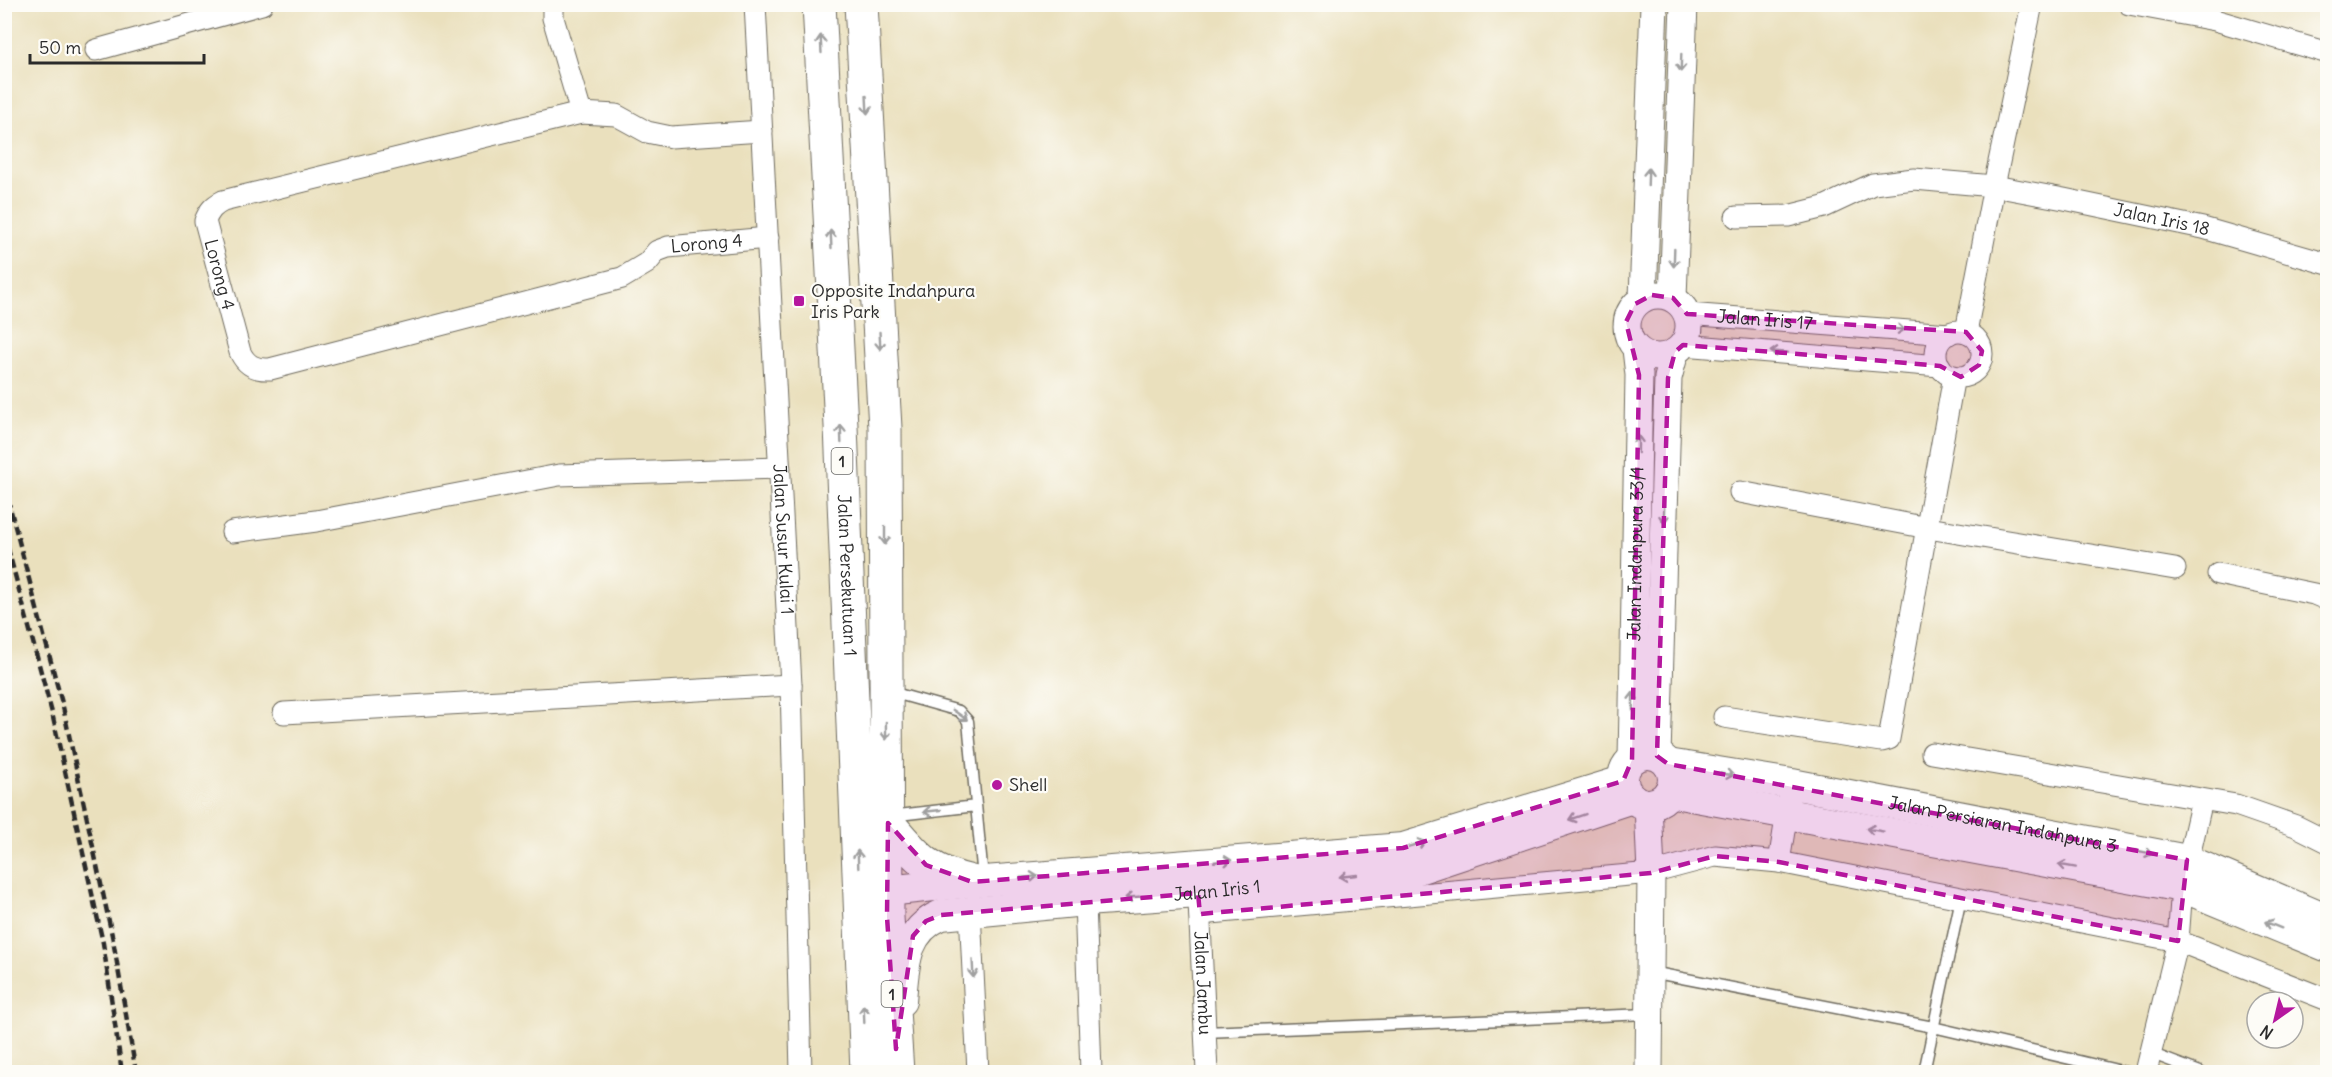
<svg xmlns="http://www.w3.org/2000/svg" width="2332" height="1077" font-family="Delius,sans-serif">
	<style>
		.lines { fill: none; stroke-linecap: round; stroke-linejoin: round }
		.service-casing { stroke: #6e6a5e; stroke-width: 13 }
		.minor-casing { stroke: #6e6a5e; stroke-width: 23 }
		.tertiary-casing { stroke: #6e6a5e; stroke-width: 29 }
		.secondary-casing { stroke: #6e6a5e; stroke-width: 32 }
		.trunk-casing { stroke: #6e6a5e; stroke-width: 35 }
		.service { stroke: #fff; stroke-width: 10 }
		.minor { stroke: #fff; stroke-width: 21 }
		.tertiary { stroke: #fff; stroke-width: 27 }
		.secondary { stroke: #fff; stroke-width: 30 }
		.trunk { stroke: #fff; stroke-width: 33 }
		.rail { stroke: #2b2b2b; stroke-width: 4.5; stroke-dasharray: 9 4.5; stroke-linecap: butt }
		.oneway { stroke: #a0a0a0 }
		.marked { fill: #b5179e; fill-opacity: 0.2; stroke: #b5179e; stroke-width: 4.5; stroke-dasharray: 12 8; stroke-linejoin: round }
		.poi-dot { fill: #b5179e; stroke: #fdfcf7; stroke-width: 2 }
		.labels { text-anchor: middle; stroke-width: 4.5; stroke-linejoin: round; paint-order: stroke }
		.shield { fill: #fdfcf7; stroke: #6a6a68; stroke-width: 1.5 }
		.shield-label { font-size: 16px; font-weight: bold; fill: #2b2b2b }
		.street-label { font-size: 18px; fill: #2b2b2b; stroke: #fdfcf7 }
		.poi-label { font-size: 18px; fill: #2b2b2b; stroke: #fdfcf7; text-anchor: start }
	</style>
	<rect width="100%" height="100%" fill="#fdfcf7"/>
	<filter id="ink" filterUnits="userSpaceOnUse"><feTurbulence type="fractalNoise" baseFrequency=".0167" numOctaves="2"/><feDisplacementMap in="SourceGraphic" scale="12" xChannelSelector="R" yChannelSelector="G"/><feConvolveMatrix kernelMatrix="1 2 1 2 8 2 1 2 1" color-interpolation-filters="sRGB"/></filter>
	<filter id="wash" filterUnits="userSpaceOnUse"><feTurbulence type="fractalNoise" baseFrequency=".008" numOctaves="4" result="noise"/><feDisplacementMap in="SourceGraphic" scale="24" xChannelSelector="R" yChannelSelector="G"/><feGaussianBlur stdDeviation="1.35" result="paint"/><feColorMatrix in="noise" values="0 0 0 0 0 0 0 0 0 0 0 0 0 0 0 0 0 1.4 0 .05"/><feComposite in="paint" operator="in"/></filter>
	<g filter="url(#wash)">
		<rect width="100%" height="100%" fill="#eae0bd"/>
	</g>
	<g filter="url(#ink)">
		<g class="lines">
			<defs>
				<path id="service" d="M891,692L959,711L968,721L983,878
					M890,816L976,806
					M1651,972L1933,1027L2126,1072
					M1205,1032L1648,1014
					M2150,1053L2200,1072
					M1924,1072L1961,898"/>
				<g id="minor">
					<path d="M553,4V18L581,113"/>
					<path id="s1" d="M755,4L791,685L801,1072"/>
					<path d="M2129,4L2215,20L2328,53"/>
					<path d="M96,50L262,4"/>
					<path id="s2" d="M762,131L671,137L647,132L616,115L581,113L223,201C213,206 209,211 205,221L240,352C246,365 255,370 270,369L622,278L647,263L657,251L668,247L768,238"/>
					<path id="s3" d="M1736,217L1788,216L1824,207L1873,184L1914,179L1994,186L2064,199L2203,228L2328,264"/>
					<path id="s4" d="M1687,314L1949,334"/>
					<circle cx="1959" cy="354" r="23"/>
					<path d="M1966,332L1994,186L2032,4"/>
					<path d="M1683,345L1940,366"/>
					<path d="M1740,492L1928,528L2175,569"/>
					<path d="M232,532L316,521L559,475L780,468"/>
					<path d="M2218,574L2314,594L2328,600"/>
					<path d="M284,713L791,685"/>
					<path d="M1724,717L1882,741L1889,739L1954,376"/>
					<path d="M1932,753L2236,805L2296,826L2328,842"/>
					<path d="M1779,862L1789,800"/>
					<path d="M1085,901L1091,1072"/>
					<path id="s5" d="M1199,902L1207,1072"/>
					<path d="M970,911L978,1072"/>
					<path d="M1200,914L1651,873L1715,856L1779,862L2178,941L2328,1000"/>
					<path d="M2146,1072L2178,941L2182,887L2202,800"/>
				</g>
				<g id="tertiary">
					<circle cx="1658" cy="326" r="31"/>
					<path d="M1643,298L1654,4"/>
					<path d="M1673,298L1684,4"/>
					<path d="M1657,756L1668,378L1675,352"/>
					<path id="s6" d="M1632,760L1639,375L1636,349"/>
					<path d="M1648,804L1651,873L1649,1072"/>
				</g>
				<g id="secondary">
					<circle cx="1648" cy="779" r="25"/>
					<path id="s7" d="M1668,764L1792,784L2187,860L2328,920"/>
					<path d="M1669,792L2182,887L2328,947"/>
					<path d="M887,891L972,882L1403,848L1619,782"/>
					<path id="s8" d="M901,1001C904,966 904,931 941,915L1085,901L1198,893L1415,870L1632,798"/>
				</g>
				<g id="trunk">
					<path id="s9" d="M819,4L841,426L867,1072"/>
					<path d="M861,4L885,428L887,917L897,1072"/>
					<path d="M888,823C916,856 927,872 972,882"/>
				</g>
			</defs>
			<use href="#service" class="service-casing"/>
			<use href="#minor" class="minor-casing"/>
			<use href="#tertiary" class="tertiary-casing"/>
			<use href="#secondary" class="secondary-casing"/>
			<use href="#trunk" class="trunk-casing"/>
			<use href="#service" class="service"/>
			<use href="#minor" class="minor"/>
			<use href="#tertiary" class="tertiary"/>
			<use href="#secondary" class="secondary"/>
			<use href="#trunk" class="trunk"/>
			<path class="rail" d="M4,485L63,707L113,940L136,1072
				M4,534L52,713L103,943L122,1072"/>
		</g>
		<defs><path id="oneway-shaft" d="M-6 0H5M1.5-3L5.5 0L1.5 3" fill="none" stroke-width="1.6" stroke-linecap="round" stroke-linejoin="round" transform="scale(1.5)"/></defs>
		<g class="oneway">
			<use href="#oneway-shaft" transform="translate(821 44) rotate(-93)"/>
			<use href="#oneway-shaft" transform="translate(1681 63) rotate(92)"/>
			<use href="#oneway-shaft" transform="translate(867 105) rotate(87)"/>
			<use href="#oneway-shaft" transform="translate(1648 177) rotate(-88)"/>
			<use href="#oneway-shaft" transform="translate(831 239) rotate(-93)"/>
			<use href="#oneway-shaft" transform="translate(1674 258) rotate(92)"/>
			<use href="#oneway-shaft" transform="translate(1896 329) rotate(5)"/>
			<use href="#oneway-shaft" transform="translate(880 341) rotate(87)"/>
			<use href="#oneway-shaft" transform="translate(1779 352) rotate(-176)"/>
			<use href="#oneway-shaft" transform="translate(841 434) rotate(-92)"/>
			<use href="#oneway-shaft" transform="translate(1638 444) rotate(-89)"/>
			<use href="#oneway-shaft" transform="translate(1664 514) rotate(92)"/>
			<use href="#oneway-shaft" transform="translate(885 536) rotate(90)"/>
			<use href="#oneway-shaft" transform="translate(1633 701) rotate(-89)"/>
			<use href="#oneway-shaft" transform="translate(960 715) rotate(35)"/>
			<use href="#oneway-shaft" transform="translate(886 731) rotate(89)"/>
			<use href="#oneway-shaft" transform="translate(1725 774) rotate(9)"/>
			<use href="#oneway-shaft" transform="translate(932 811) rotate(174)"/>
			<use href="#oneway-shaft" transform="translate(1577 817) rotate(161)"/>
			<use href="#oneway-shaft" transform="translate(1875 830) rotate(-170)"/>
			<use href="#oneway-shaft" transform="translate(1417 844) rotate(-17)"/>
			<use href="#oneway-shaft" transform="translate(2144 852) rotate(11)"/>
			<use href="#oneway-shaft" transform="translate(858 859) rotate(-92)"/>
			<use href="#oneway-shaft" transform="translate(1223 861) rotate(-5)"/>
			<use href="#oneway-shaft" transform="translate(2067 866) rotate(-170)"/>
			<use href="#oneway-shaft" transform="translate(1348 876) rotate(174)"/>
			<use href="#oneway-shaft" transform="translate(1029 877) rotate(-5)"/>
			<use href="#oneway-shaft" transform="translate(1134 897) rotate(176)"/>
			<use href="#oneway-shaft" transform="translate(2273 925) rotate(-158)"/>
			<use href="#oneway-shaft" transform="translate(973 969) rotate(87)"/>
			<use href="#oneway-shaft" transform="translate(864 1014) rotate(-92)"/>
		</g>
	</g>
	<path class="marked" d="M1652,295L1673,298L1687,314L1966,332L1982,351L1979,365L1961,377L1940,366L1837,357L1683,345L1675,352L1668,378L1657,756L1668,764L2187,860L2178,941L1779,862L1715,856L1651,873L1200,914L1198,893L941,915L926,921L913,936L896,1049L887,917L888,823L926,865L972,882L1403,848L1623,781L1632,760L1639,375L1626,322L1635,304Z"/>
	<g class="poi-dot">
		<rect x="793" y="295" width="12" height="12" rx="3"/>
		<circle cx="997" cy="785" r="6"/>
	</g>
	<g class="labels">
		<g class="shield">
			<rect x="831.5" y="448" width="21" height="26" rx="4.5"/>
			<rect x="881.5" y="981" width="21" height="26" rx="4.5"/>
		</g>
		<g class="shield-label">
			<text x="842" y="467">1</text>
			<text x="892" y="1000">1</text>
		</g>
		<g class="street-label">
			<text dy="6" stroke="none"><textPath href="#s3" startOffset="436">Jalan Iris 18</textPath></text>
			<text dy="6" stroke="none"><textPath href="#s2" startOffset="1214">Lorong 4</textPath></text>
			<text dy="6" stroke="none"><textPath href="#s2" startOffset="638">Lorong 4</textPath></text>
			<text dy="6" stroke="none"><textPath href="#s4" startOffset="78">Jalan Iris 17</textPath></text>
			<text dy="6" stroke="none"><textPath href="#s1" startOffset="536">Jalan Susur Kulai 1</textPath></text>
			<text dy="6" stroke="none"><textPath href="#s6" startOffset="206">Jalan Indahpura 33/1</textPath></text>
			<text dy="6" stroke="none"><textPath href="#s9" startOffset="572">Jalan Persekutuan 1</textPath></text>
			<text dy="6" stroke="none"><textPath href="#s7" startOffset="340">Jalan Persiaran Indahpura 3</textPath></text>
			<text dy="6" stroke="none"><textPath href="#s8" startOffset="378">Jalan Iris 1</textPath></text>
			<text dy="6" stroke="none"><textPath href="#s5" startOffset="81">Jalan Jambu</textPath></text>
		</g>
		<g class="poi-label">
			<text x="811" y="297">Opposite Indahpura<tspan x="811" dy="21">Iris Park</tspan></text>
			<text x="1009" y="791">Shell</text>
		</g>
	</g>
	<rect width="2332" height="1077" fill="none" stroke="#fdfcf7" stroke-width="24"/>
	<g transform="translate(2275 1020) rotate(214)"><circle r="28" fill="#fdfcf7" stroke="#a9a8a5" stroke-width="1.5"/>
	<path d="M0-4.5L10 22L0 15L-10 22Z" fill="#b5179e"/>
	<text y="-9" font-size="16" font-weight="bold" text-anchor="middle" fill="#2b2b2b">N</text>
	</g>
	<path d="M30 54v9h174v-9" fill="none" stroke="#2b2b2b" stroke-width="3"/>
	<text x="39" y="54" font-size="18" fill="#2b2b2b" stroke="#fdfcf7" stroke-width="4.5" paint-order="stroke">50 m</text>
</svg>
